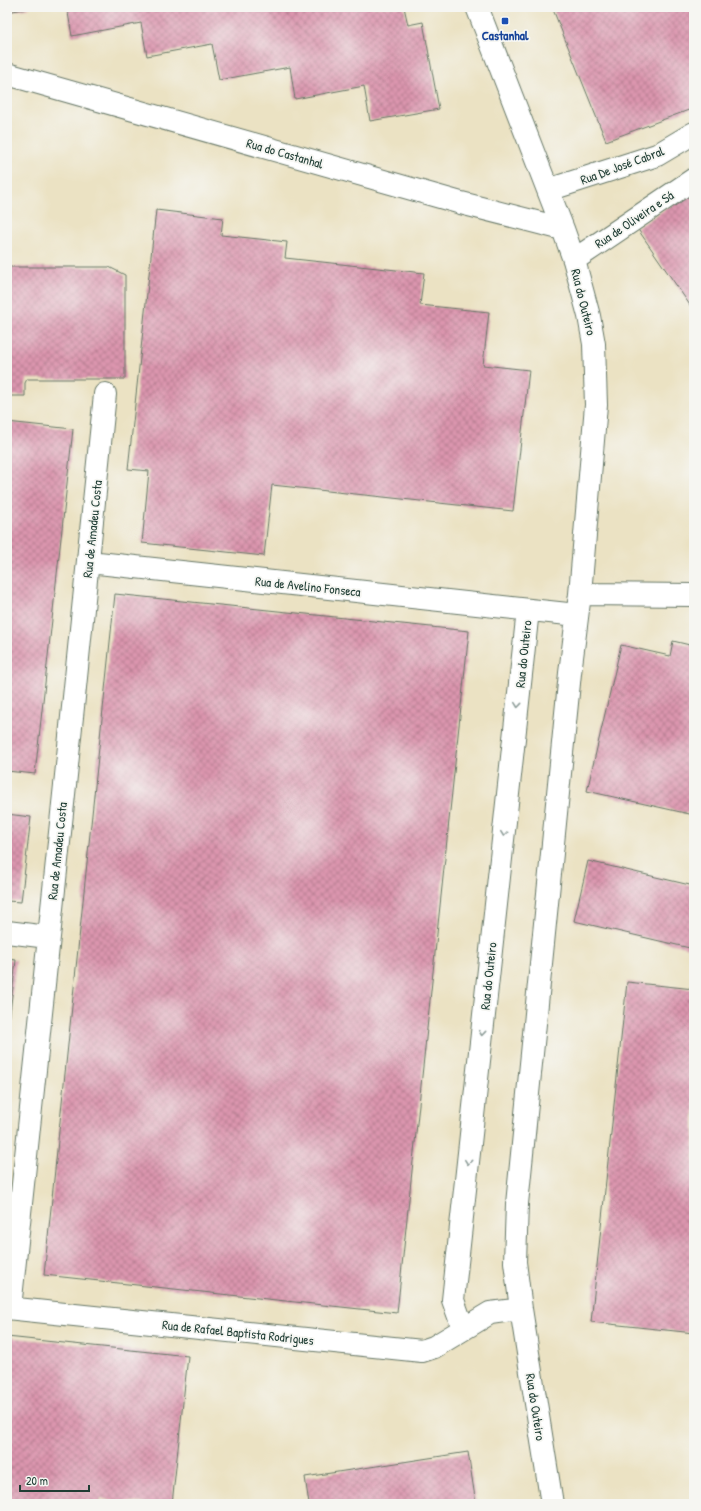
<svg xmlns="http://www.w3.org/2000/svg" width="701" height="1511" font-family="'Patrick Hand',sans-serif">
	<style>
		.building { fill: url(#building-cross-hatch) }
		.lines { fill: none; stroke-linecap: round; stroke-linejoin: round }
		.minor-casing { stroke: #676; stroke-width: 24 }
		.minor { stroke: #fff; stroke-width: 22 }
		.oneway { stroke: #8f9e9a }
		.transit-dot { fill: #1a4fb4; stroke: #f6f6f2; stroke-width: 1.5 }
		.labels { text-anchor: middle; stroke-width: 3.5; stroke-linejoin: round; paint-order: stroke }
		.transit-label { font-size: 13px; font-weight: bold; fill: #164399; stroke: #f6f6f2 }
		.street-label { font-size: 13px; fill: #1f3d34; stroke: #f6f6f2 }
	</style>
	<defs>
		<pattern id="building-cross-hatch" width="8" height="8" patternUnits="userSpaceOnUse"><rect width="8" height="8" fill="#db95ae"/><path d="M0 0l8 8M0 8l8-8" fill="none" stroke="#b17b8e"/></pattern>
	</defs>
	<rect width="100%" height="100%" fill="#f6f6f2"/>
	<filter id="ink" filterUnits="userSpaceOnUse"><feTurbulence type="fractalNoise" baseFrequency=".025" numOctaves="2"/><feDisplacementMap in="SourceGraphic" scale="8" xChannelSelector="R" yChannelSelector="G"/><feConvolveMatrix kernelMatrix="1 2 1 2 8 2 1 2 1" color-interpolation-filters="sRGB"/></filter>
	<filter id="wash" filterUnits="userSpaceOnUse"><feTurbulence type="fractalNoise" baseFrequency=".012" numOctaves="4" result="noise"/><feDisplacementMap in="SourceGraphic" scale="16" xChannelSelector="R" yChannelSelector="G"/><feGaussianBlur stdDeviation="0.9" result="paint"/><feColorMatrix in="noise" values="0 0 0 0 0 0 0 0 0 0 0 0 0 0 0 0 0 1.4 0 .05"/><feComposite in="paint" operator="in"/></filter>
	<g filter="url(#wash)">
		<rect width="100%" height="100%" fill="#ebe2c3"/>
		<g id="blocks">
			<path class="building" d="M7,7H29L30,8L7,12Z
				M67,7H404L408,25L423,22L439,109L370,121L364,86L295,99L290,67L219,80L212,44L147,56L141,23L72,36Z
				M552,7H694V108L606,141Z
				M694,190V311L637,228Z
				M156,210L223,218L221,235L287,242L285,258L424,273L420,305L489,312L483,365L529,370L513,511L272,485L264,556L142,543L149,471L128,469Z
				M7,267H109L125,275V379H27L25,383V396H7Z
				M7,422L73,429L35,774L7,771Z
				M115,594L469,631L397,1313L44,1275Z
				M673,641L694,646V815L587,791L621,645L670,656Z
				M7,814L31,817L21,902L7,901Z
				M588,861L694,886V949L574,921Z
				M7,959L16,960L8,1031H7Z
				M627,982L694,989V1333L591,1322Z
				M7,1337L188,1356L172,1504H148L101,1499L100,1504H7Z
				M468,1452L476,1504H309L305,1477Z"/>
		</g>
	</g>
	<g filter="url(#ink)">
		<use href="#blocks" fill-opacity="0" stroke="#676" stroke-width="1"/>
		<g class="lines">
			<defs>
				<path id="minor" d="M477,7L563,229L574,260L589,316L594,344L596,405L580,594L570,673L517,1204L515,1262L521,1309L552,1504
					M7,74L461,203L563,229
					M548,190L657,155L694,133
					M574,260L694,179
					M89,562L577,615
					M580,594L694,595
					M7,932L48,937
					M7,1308L422,1351L434,1347L490,1313L521,1309
					M10,1308C40,1003 76,699 105,394
					M463,1328L453,1300L528,610"/>
			</defs>
			<use href="#minor" class="minor-casing"/>
			<use href="#minor" class="minor"/>
		</g>
		<defs><path id="oneway-chevron" d="M-2-3.5L2.5 0L-2 3.5" fill="none" stroke-width="1.6" stroke-linecap="round" stroke-linejoin="round"/></defs>
		<g class="oneway">
			<use href="#oneway-chevron" transform="translate(518 705) rotate(96)"/>
			<use href="#oneway-chevron" transform="translate(504 834) rotate(96)"/>
			<use href="#oneway-chevron" transform="translate(482 1033) rotate(96)"/>
			<use href="#oneway-chevron" transform="translate(468 1162) rotate(96)"/>
		</g>
	</g>
	<rect class="transit-dot" x="501" y="17" width="8" height="8" rx="2"/>
	<g class="labels">
		<g class="transit-label">
			<text x="505" y="40">Castanhal</text>
		</g>
		<g class="street-label">
			<text transform="translate(285 153) rotate(16)" y="5">Rua do Castanhal</text>
			<text transform="translate(622 165) rotate(-20)" y="5">Rua De José Cabral</text>
			<text transform="translate(634 219) rotate(-34)" y="5">Rua de Oliveira e Sá</text>
			<text transform="translate(584 302) rotate(76)" y="5">Rua do Outeiro</text>
			<text transform="translate(92 529) rotate(-84)" y="5">Rua de Amadeu Costa</text>
			<text transform="translate(308 586) rotate(6)" y="5">Rua de Avelino Fonseca</text>
			<text transform="translate(523 654) rotate(-84)" y="5">Rua do Outeiro</text>
			<text transform="translate(57 851) rotate(-84)" y="5">Rua de Amadeu Costa</text>
			<text transform="translate(488 976) rotate(-84)" y="5">Rua do Outeiro</text>
			<text transform="translate(238 1332) rotate(6)" y="5">Rua de Rafael Baptista Rodrigues</text>
			<text transform="translate(536 1407) rotate(81)" y="5">Rua do Outeiro</text>
		</g>
	</g>
	<rect width="701" height="1511" fill="none" stroke="#f6f6f2" stroke-width="24"/>
	<path d="M20 1485v6h69v-6" fill="none" stroke="#1f3d34" stroke-width="2"/>
	<text x="26" y="1485" font-size="12" fill="#1f3d34" stroke="#f6f6f2" stroke-width="3" paint-order="stroke">20 m</text>
</svg>
